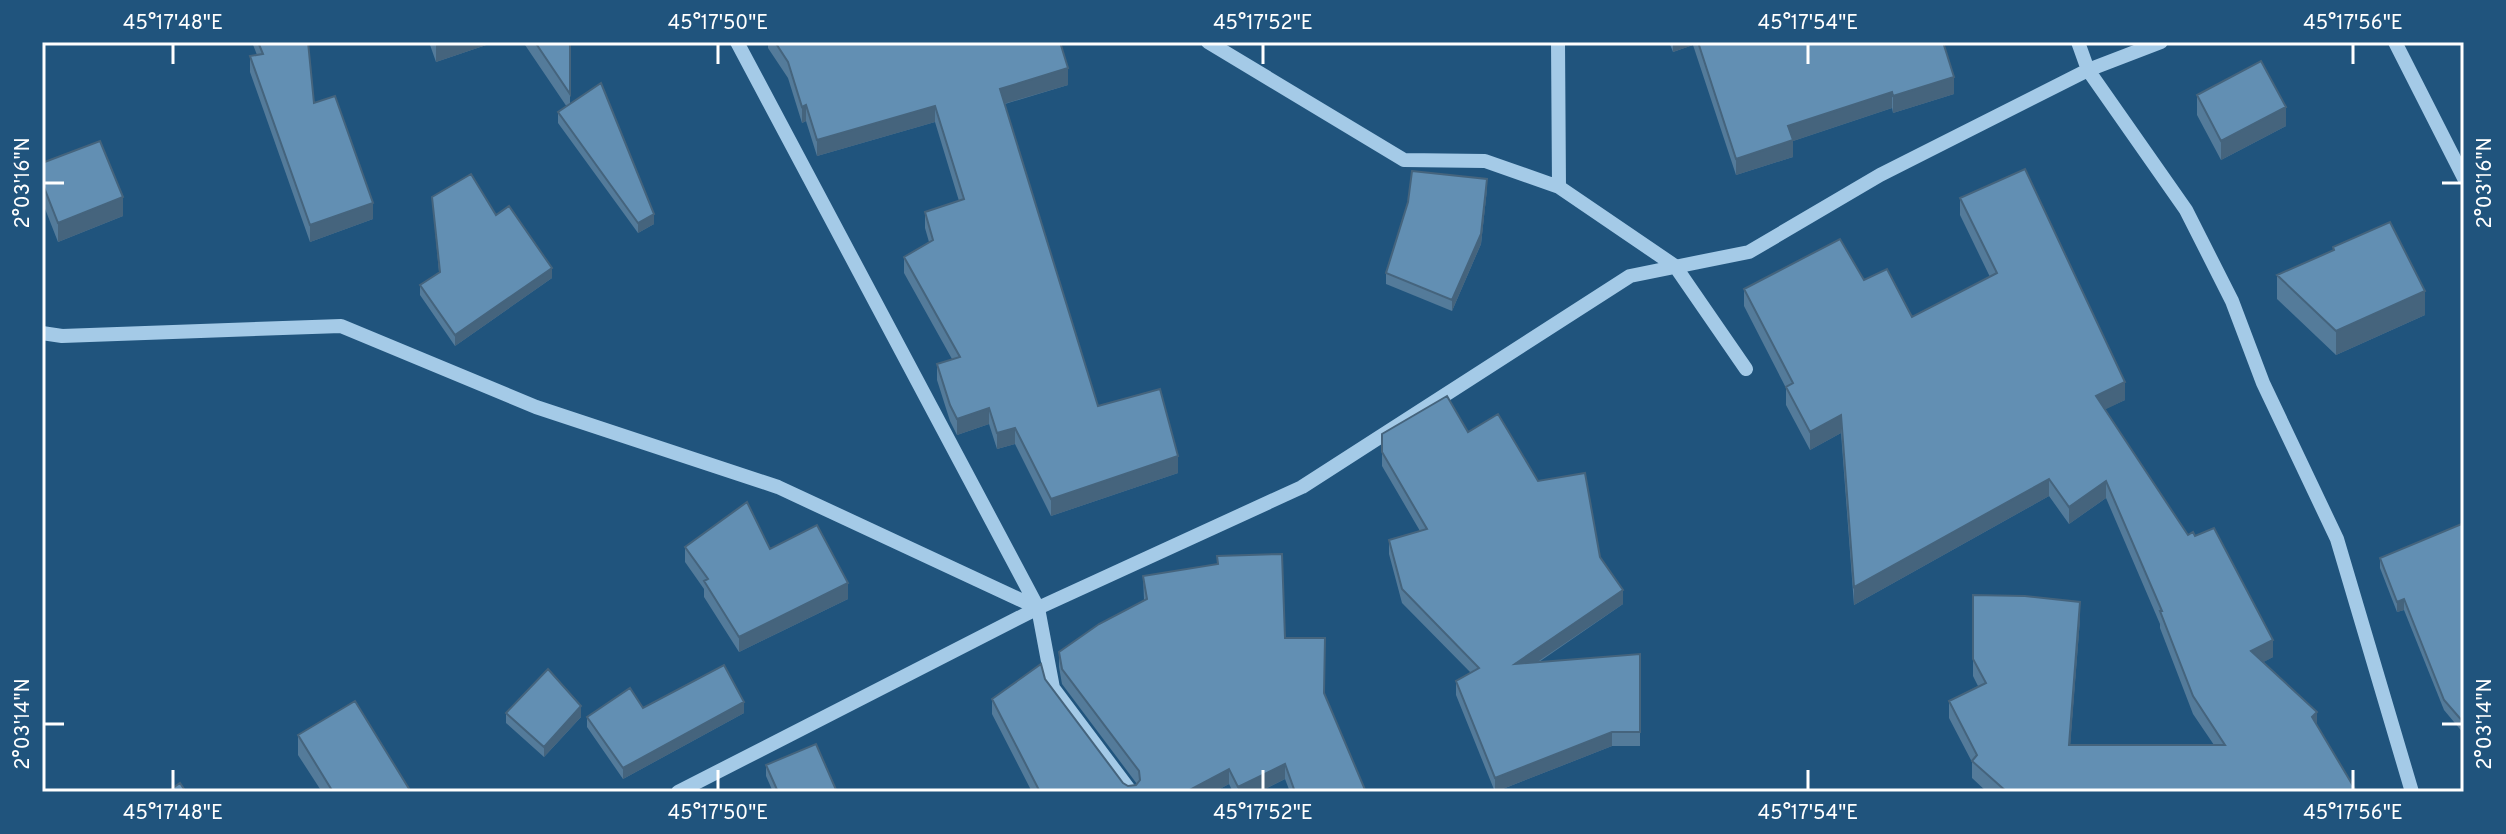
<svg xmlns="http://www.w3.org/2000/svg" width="2506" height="834" font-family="Overpass,sans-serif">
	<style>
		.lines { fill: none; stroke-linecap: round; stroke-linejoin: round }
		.minor { stroke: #a4cae7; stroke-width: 14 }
		.wall { fill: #547b9a }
		.shaded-wall { fill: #45647d }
		.building { fill: #628fb3; stroke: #45647d; stroke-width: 2 }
		.ticks { fill: none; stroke: #fff; stroke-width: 3 }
		.neatline { fill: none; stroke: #fff; stroke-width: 3 }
		.ticks-label { font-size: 20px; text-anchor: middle; fill: #fff }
	</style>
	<rect width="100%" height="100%" fill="#20547d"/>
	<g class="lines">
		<path class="minor" d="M737,42L1038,608L1053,688L1131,792
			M1208,42L1404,160L1485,161L1559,187L1675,266L1746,369
			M1558,42L1559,187
			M2078,42L2088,70L2186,210L2232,301L2263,383L2337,539L2412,792
			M2395,42L2464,178
			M42,333L62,336L341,326L536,407L778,487L1038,608
			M678,792L1038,608L1302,487L1630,276L1749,252L1880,175L2088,70L2161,42"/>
	</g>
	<path class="wall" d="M252,42H308L314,103L373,219L310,242L250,72V56L257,55Z
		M429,42H495L436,62Z
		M523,42H570V104L654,224L638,233L558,123V112L567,107Z
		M768,42H1060L1068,85L1005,104L1098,406L1178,473L1051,516L1015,444L997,449L989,424L957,435L950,421L937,380V364L952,359L904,273V257L929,242L925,228V212L959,201L935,122L817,156L806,121L802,123L788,78L768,48Z
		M1669,42H1943L1954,94L1893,113L1892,108L1793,141V157L1736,175L1693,45L1673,52Z
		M2197,95L2286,126L2221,160L2197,115Z
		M42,163L123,216L58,242L42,201Z
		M1487,189L1481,244L1452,311L1386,284V273Z
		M432,197L496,215L552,278L455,346L420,295V285L439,272Z
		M1960,198L2125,400L2105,409L2188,535L2195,536L2273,657L2263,662L2317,725L2355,792H1987L1972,778V762L1949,718V701L1978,686L1973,676V595L2080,619L2070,745H2214L2193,714L2160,628V624L2106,498L2069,524L2049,496L1854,605L1841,433L1810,450L1786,405V388L1744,306V289L1864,280L1912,317L1990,277L1960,215Z
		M2333,247L2425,315L2336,355L2277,299V275L2333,251Z
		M1468,432L1538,481L1600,557L1623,604L1539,662L1640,654V746H1612L1495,792L1456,695V681L1471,673L1402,603L1389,554V540L1420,531L1382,466V434Z
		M2464,523V734L2444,710L2404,610L2397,612L2380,568V558Z
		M685,547L770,549L848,599L739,652L704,597V589L685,562Z
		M1143,576L1285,638L1324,693L1366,792H1290L1285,779L1259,792H1233L1229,784L1214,792H1032L992,714V699L1045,679L1123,783L1128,786L1136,785L1137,784L1062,684L1059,667V652L1144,600Z
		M643,708L744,713L623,779L587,727V717Z
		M506,713L581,717L544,757L506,723Z
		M298,735L411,792H322L298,755Z
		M766,765L837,792H773L766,776Z"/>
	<path class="shaded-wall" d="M443,42H495L436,62V44Z
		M1673,42H1693V45L1673,52Z
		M1068,68V85L1000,105V89Z
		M1954,77V94L1893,113V96Z
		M1892,92V108L1793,141V157L1736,175V159L1788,126Z
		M806,105V121L802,123V107Z
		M935,106V122L817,156V140Z
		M2286,107V126L2221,160V141Z
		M1487,179V189L1481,244L1452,311V300Z
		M123,197V216L58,242V223Z
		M373,203V219L310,242V225Z
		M654,214V224L638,233V223Z
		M552,268V278L455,346V335Z
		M2425,291V315L2336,355V331Z
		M2125,382V400L2096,414V396Z
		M989,408V424L957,435V419Z
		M1841,415V433L1810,450V432Z
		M1015,428V444L997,449V433Z
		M1178,456V473L1051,516V499Z
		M2049,479V496L1854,605V587Z
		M2106,481V498L2069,524V507Z
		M848,583V599L739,652V637Z
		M1623,590V604L1515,677V664Z
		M2404,599V610L2397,612V602Z
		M2080,602V619L2069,762V745Z
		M2273,640V657L2251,669V651Z
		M744,702V713L623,779V768Z
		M581,706V717L544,757V747Z
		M2317,712V729L2312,717Z
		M1612,732V746L1495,792V778Z
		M1285,764V779L1259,792H1238V787Z
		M1229,769V784L1214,792H1186Z"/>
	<path class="building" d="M258,42H308L314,103L335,96L373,203L310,225L250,56L263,54Z
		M535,42H570V94Z
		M775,42H1060L1068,68L1000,89L1098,406L1160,389L1178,456L1051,499L1015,428L997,433L989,408L957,419L950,405L937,364L960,357L904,257L933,240L925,212L964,199L935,106L817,140L806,105L802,107L788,62Z
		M1698,42H1943L1954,77L1893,96L1892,92L1788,126L1793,140L1736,159Z
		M2261,61L2286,107L2221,141L2197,95Z
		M601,83L654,214L638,223L558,112Z
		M100,141L123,197L58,223L42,182V163Z
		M2025,169L2125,382L2096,396L2188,535L2193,532L2195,536L2214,528L2273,640L2251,651L2317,712L2312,717L2355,789L2350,792H2007L1972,761L1977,755L1949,701L1986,683L1973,659V595L2025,596L2080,602L2069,745H2225L2193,696L2160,611H2162L2106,481L2069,507L2049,479L1854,587L1841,415L1810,432L1786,387L1793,383L1744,289L1840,239L1864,280L1887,269L1912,317L1997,273L1960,198Z
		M1412,171L1487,179L1481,234L1452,300L1386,273L1408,202Z
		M471,174L496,215L509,206L552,268L455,335L420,285L440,272L432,197Z
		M2390,222L2425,291L2336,331L2277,275L2334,250L2333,247Z
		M1447,396L1468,432L1498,414L1538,481L1585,473L1600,557L1623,590L1515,664L1640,654V732H1612L1495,778L1456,681L1479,668L1402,589L1389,540L1427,529L1382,452V434Z
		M747,502L770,549L817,525L848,583L739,637L704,581L708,579L685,547Z
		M2464,523V723L2444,700L2404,599L2397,602L2380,558Z
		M1282,554L1285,638H1325L1324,693L1366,792H1295L1285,764L1238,787L1229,769L1186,792H1040L992,699L1041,664L1045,679L1123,783L1128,786L1136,785L1140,780L1139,771L1062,669L1059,652L1099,624L1147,599L1143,576L1218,564L1217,556Z
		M724,665L744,702L623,768L587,717L630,688L643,708Z
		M548,669L581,706L544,747L506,713Z
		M355,701L411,792H333L298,735Z
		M816,744L837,792H778L766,765Z
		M180,783L186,792H167Z"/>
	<path class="ticks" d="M173,44V64M718,44V64M1263,44V64M1808,44V64M2353,44V64M44,183H64M2442,183H2462M44,724H64M2442,724H2462M173,770V790M718,770V790M1263,770V790M1808,770V790M2353,770V790"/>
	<rect width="2506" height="834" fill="none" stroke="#20547d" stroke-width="88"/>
	<rect x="44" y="44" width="2418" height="746" class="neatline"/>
	<g class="ticks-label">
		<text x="173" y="29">45°17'48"E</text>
		<text x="718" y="29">45°17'50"E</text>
		<text x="1263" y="29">45°17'52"E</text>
		<text x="1808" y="29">45°17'54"E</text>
		<text x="2353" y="29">45°17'56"E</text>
		<text transform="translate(22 183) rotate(-90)" y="7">2°03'16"N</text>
		<text transform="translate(2484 183) rotate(-90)" y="7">2°03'16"N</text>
		<text transform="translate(22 724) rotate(-90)" y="7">2°03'14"N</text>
		<text transform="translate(2484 724) rotate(-90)" y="7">2°03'14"N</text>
		<text x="173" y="819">45°17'48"E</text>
		<text x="718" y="819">45°17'50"E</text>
		<text x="1263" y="819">45°17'52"E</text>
		<text x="1808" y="819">45°17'54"E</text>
		<text x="2353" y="819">45°17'56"E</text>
	</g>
</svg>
